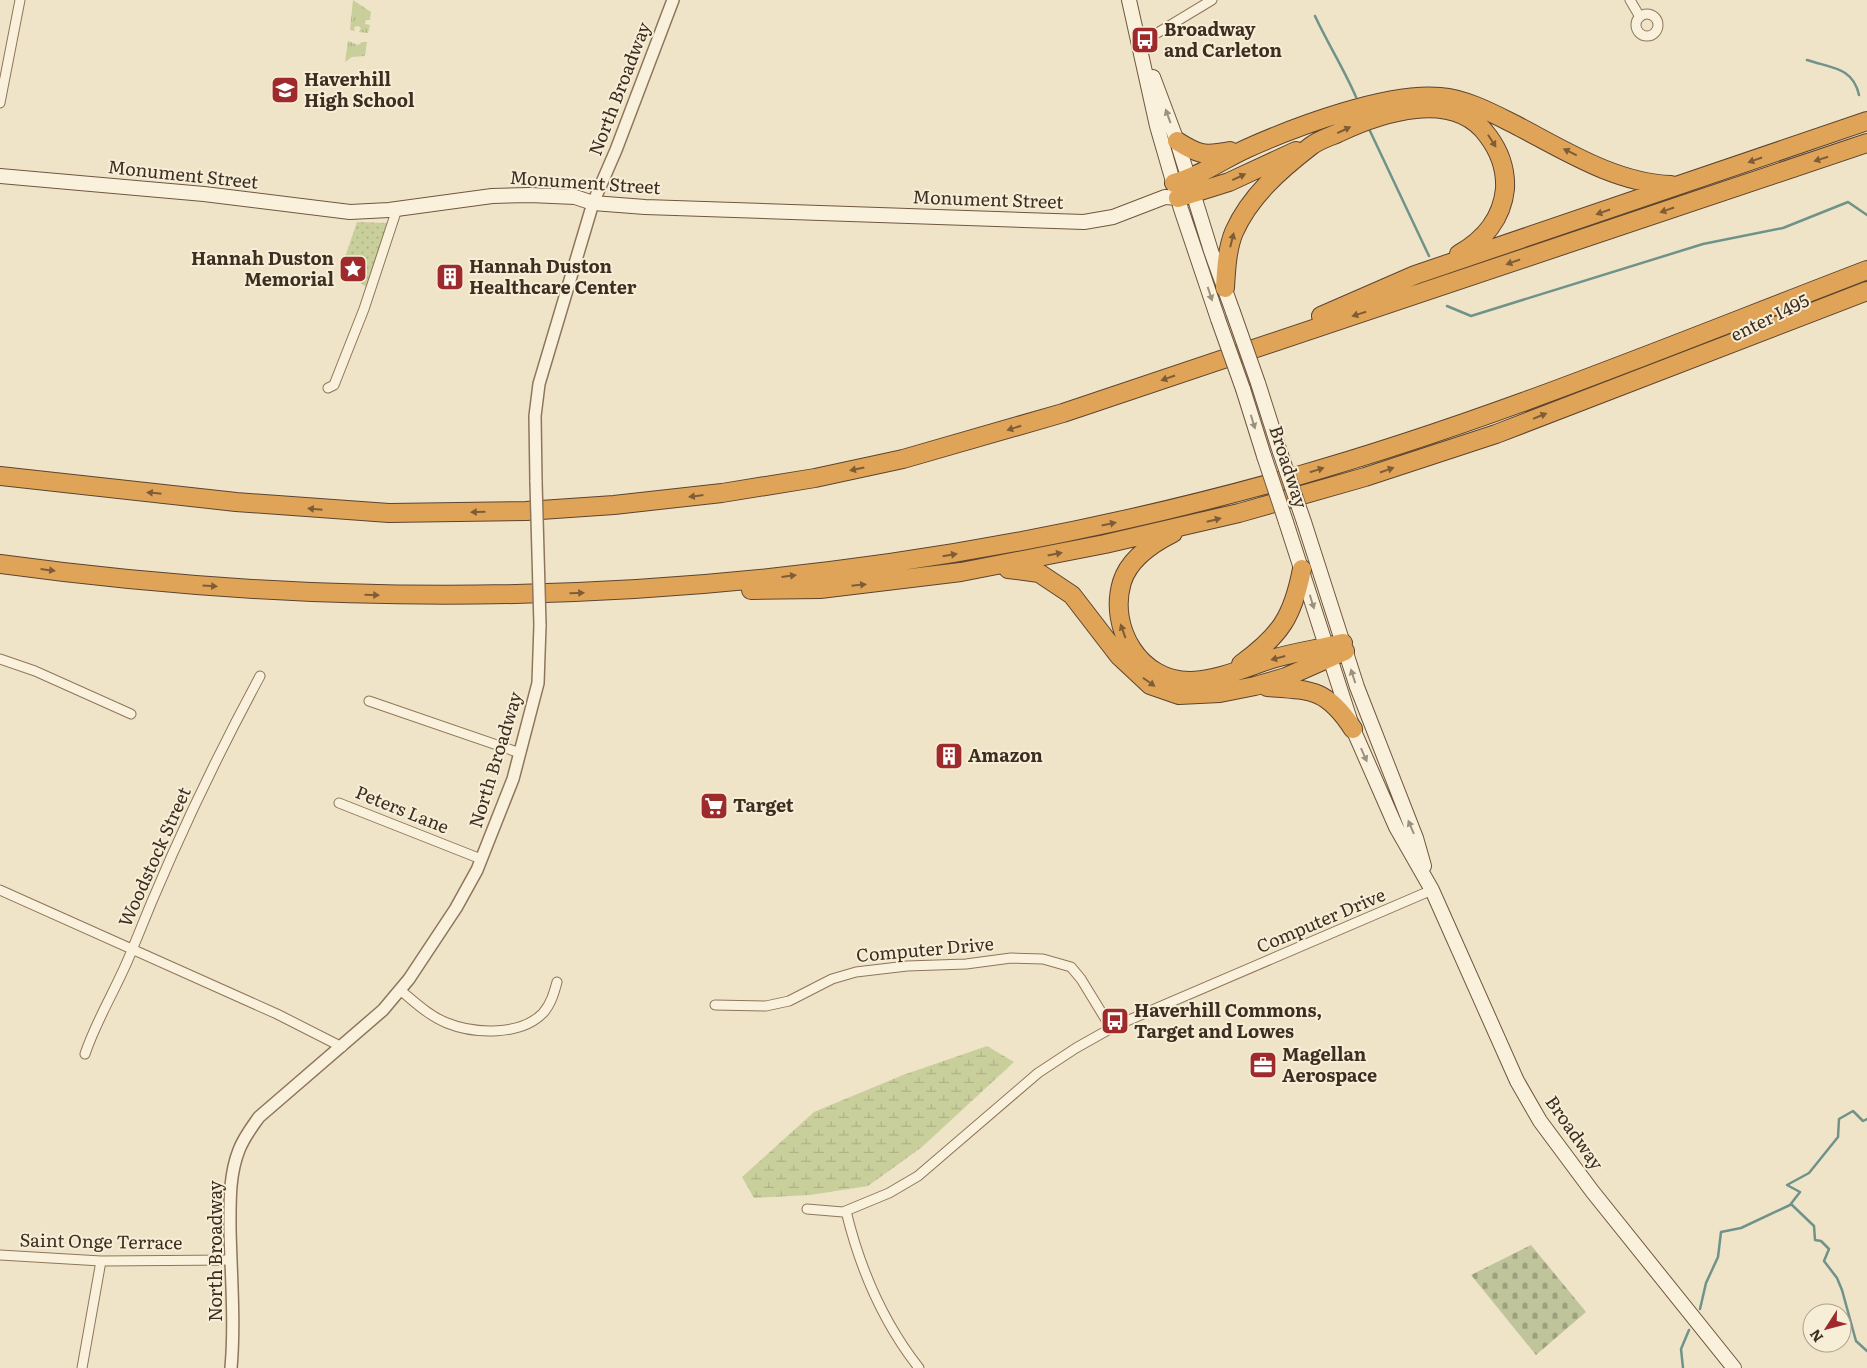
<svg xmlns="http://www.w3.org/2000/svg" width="1867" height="1368" font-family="Literata,serif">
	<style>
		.grass { fill: url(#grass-tufts) }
		.wetland { fill: url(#wetland-marsh) }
		.cemetery { fill: url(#cemetery-stones) }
		.park { fill: url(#park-dots) }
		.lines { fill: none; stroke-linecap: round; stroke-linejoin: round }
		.stream { stroke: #6f938a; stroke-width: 2.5 }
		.minor-casing { stroke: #8d765c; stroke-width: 11 }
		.tertiary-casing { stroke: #8d765c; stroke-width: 14 }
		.secondary-casing { stroke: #6f573f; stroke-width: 16 }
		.motorway-casing { stroke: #5b4430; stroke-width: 20 }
		.minor { stroke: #faf1dc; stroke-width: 9 }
		.tertiary { stroke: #faf1dc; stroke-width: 11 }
		.secondary { stroke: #faf1dc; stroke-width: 14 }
		.motorway { stroke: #e0a458; stroke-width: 18 }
		.tertiary-bridge-casing { stroke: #8d765c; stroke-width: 14; stroke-linecap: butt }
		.secondary-bridge-casing { stroke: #6f573f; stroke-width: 16; stroke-linecap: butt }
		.tertiary-bridge { stroke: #faf1dc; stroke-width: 11 }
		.secondary-bridge { stroke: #faf1dc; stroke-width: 14 }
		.oneway { fill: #9c907e }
		.oneway2 { fill: #7e5d36 }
		.labels { text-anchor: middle; stroke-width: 4; stroke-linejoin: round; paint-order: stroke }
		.poi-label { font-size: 18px; font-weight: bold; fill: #3d2e20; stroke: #f7eed8; text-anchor: start }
		.street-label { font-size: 18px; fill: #3d2e20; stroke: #f7eed8 }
	</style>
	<defs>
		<pattern id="grass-tufts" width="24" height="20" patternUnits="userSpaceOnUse" patternTransform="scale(1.25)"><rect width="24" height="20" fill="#c9cf9b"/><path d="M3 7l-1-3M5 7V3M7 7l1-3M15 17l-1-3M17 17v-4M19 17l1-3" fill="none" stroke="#aeb285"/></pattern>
		<pattern id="wetland-marsh" width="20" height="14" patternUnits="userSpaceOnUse" patternTransform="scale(1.25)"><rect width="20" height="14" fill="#c9cf9b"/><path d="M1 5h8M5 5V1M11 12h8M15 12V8" fill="none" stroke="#aeb285"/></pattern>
		<pattern id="cemetery-stones" width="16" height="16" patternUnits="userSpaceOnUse" patternTransform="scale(1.25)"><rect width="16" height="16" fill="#bfc49a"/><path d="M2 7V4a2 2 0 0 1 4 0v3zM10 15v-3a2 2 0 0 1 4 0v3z" fill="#9ca07d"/></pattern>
		<pattern id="park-dots" width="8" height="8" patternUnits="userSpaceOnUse" patternTransform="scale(1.25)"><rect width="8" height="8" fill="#c9cf9b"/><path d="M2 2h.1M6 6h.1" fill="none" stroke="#aeb285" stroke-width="1.8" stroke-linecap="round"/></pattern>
	</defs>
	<rect width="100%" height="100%" fill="#f0e4c8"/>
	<path class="grass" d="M353,0L371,12L370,20H366L365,24L370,25L368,33L359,32L361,28L358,26L354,27L355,31L350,30Z
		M348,41L358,45L362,42H367L365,56L352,57L345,62Z"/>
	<path class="wetland" d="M987,1046L1014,1062L922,1147L868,1186L810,1195L754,1198L742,1177L814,1112L903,1075Z"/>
	<path class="cemetery" d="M1531,1245L1586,1312L1536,1355L1471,1275Z"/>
	<path class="park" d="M357,222L388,223V225L366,287L352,277L342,266Z"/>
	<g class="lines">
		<path class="stream" d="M1315,16C1328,44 1344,69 1356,97
			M1807,60C1831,68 1853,67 1859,95
			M1370,131L1429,256
			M1447,306L1471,316L1703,244L1783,228L1848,202L1867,215
			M1791,1204L1814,1226L1815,1240L1821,1241L1829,1249L1824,1261L1837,1278L1842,1290L1856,1341L1867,1351
			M1700,1309L1706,1283L1718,1257L1721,1232L1741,1228L1790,1205L1800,1192L1787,1185L1809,1173L1838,1137L1839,1119L1853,1111L1863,1121L1867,1119
			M1683,1368L1681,1349L1689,1330"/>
		<defs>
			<path id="minor" d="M1630,0L1640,17
				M1636 25a11 11 0 1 1 22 0a11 11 0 1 1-22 0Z
				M1139,44L1212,0
				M0,103L20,0
				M328,388L334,385L364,309L397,209
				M0,659L35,671L131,714
				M369,701L520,753
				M339,803L481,859
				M0,890L277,1014L342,1047
				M400,990C415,1002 429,1016 447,1023C474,1034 521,1036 543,1013C551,1004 554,993 557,982
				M715,1005L766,1006L789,1001L832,979L856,972L907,966L966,964L1011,958L1043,959L1071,967L1081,979L1111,1028
				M85,1054C97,1018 118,986 132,950C169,857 212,765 260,676
				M807,1209L843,1212L889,1193L918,1176L1038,1073L1076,1048L1115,1026L1432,890
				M846,1211C860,1269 882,1321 919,1368
				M0,1255L101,1261L231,1260
				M82,1368L101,1261"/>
			<path id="tertiary" d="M536,482L535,416L539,384L593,203L616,150L673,0
				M231,1368C235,1322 231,1276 230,1229C230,1203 229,1175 239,1150C244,1137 252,1127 259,1117L383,1010L409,979L456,908L477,870L513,779L538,683L540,625"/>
			<path id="secondary" d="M1129,0L1157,126L1181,209L1218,319
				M1153,77L1177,141L1211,251L1233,312
				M0,176L204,194L350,212L389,210L492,196L530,195L575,197L593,203L645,207L1084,222L1113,217L1165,197L1178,198
				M1258,383L1280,452
				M1243,389L1264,456
				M1286,522L1353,729L1396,827L1432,890L1517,1081L1540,1121L1592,1191L1734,1368
				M1304,522L1357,687L1416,838L1424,866"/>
			<path id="motorway" d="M1177,141C1199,155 1204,156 1230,151
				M1174,183C1201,176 1223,159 1248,148C1297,126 1388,92 1440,97C1466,99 1492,113 1514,124C1564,150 1615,183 1671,185
				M1178,198L1229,182L1296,151
				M1225,288C1226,270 1227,249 1234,232C1250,196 1280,170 1311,146C1319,140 1329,137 1338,133C1380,113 1454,88 1488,136C1500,152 1506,169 1505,189C1502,218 1484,240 1459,254
				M1321,316L1415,275L1867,121
				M0,476L236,502L389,513L526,511L614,505L722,493L815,478L903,459L1063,413L1867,143
				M1173,533C1153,543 1129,559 1122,582C1108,628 1140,682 1191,681C1219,680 1247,667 1272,659C1295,652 1319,649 1343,643
				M0,564C438,624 871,597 1297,476C1491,421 1679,342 1867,270
				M1008,569L1039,573L1072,595L1119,656L1150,685L1179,695L1220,693L1255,686L1286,677L1345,651
				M751,590L820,589L961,572L1105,544L1239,513L1365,477L1496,434L1867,291
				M1241,664C1281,635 1293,616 1302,569
				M1267,687C1312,690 1327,689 1353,729"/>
		</defs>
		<use href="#minor" class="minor-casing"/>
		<use href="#tertiary" class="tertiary-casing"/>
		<use href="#secondary" class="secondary-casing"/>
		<use href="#motorway" class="motorway-casing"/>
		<use href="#minor" class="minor"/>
		<use href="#tertiary" class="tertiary"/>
		<use href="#secondary" class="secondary"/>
		<use href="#motorway" class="motorway"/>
		<defs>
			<path id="tertiary-bridge" d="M536,482L540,625"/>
			<path id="secondary-bridge" d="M1233,312L1258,383
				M1218,319L1243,389
				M1280,452L1304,522
				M1264,456L1286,522"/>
		</defs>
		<use href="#tertiary-bridge" class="tertiary-bridge-casing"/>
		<use href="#secondary-bridge" class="secondary-bridge-casing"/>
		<use href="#tertiary-bridge" class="tertiary-bridge"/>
		<use href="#secondary-bridge" class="secondary-bridge"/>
	</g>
	<defs><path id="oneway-solid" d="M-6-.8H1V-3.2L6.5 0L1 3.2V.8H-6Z" transform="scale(1.25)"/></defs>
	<g class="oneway">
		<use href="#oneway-solid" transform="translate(1168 116) rotate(-110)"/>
		<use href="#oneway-solid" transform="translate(1210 294) rotate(72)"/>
		<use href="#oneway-solid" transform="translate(1253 422) rotate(73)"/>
		<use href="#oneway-solid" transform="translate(1312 602) rotate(73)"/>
		<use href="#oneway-solid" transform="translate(1353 676) rotate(-108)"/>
		<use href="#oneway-solid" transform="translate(1364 755) rotate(66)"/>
		<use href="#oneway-solid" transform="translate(1411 827) rotate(-113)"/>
	</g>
	<g class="oneway2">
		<use href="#oneway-solid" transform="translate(1344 130) rotate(-25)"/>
		<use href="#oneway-solid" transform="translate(1492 141) rotate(57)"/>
		<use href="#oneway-solid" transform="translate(1570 152) rotate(-154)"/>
		<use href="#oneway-solid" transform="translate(1821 159) rotate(162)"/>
		<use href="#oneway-solid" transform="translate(1755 160) rotate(161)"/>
		<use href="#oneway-solid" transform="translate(1239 177) rotate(-25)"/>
		<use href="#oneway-solid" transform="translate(1667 210) rotate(161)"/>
		<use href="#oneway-solid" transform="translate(1603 212) rotate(161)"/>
		<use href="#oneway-solid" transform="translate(1232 240) rotate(-76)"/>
		<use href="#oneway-solid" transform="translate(1513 262) rotate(161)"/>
		<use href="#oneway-solid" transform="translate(1359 314) rotate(162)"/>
		<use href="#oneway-solid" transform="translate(1168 378) rotate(161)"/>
		<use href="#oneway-solid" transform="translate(1540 416) rotate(-22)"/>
		<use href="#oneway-solid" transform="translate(1014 428) rotate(163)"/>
		<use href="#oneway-solid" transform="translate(857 469) rotate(168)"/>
		<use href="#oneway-solid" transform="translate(1317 470) rotate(-17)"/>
		<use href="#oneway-solid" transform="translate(1387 470) rotate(-19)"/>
		<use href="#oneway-solid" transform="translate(154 493) rotate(-174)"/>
		<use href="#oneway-solid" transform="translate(696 496) rotate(173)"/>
		<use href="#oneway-solid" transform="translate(315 509) rotate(-175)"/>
		<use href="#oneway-solid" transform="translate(478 512) rotate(178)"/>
		<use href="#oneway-solid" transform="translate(1214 520) rotate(-14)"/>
		<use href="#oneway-solid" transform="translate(1109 524) rotate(-12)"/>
		<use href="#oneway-solid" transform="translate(1055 554) rotate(-11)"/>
		<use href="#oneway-solid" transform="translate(950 555) rotate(-9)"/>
		<use href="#oneway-solid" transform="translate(48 570) rotate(7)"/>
		<use href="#oneway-solid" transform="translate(789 576) rotate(-7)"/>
		<use href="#oneway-solid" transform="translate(859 585) rotate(-6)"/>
		<use href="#oneway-solid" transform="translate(210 586) rotate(4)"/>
		<use href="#oneway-solid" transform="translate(577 593) rotate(-2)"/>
		<use href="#oneway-solid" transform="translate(372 595) rotate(1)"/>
		<use href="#oneway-solid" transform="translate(1123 631) rotate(-110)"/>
		<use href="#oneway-solid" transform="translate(1278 658) rotate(165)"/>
		<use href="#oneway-solid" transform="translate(1149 682) rotate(35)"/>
	</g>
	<defs>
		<symbol id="bus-square" viewBox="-11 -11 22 22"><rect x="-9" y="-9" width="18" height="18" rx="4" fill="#9e2a2b" stroke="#f7eed8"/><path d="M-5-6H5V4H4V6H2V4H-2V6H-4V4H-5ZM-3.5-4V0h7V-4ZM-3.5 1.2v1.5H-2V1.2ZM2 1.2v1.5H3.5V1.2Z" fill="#fff"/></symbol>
		<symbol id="school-square" viewBox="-11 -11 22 22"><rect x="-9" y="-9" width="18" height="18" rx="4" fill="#9e2a2b" stroke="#f7eed8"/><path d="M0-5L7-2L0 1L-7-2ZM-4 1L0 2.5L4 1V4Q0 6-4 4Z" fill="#fff"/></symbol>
		<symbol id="sight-square" viewBox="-11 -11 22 22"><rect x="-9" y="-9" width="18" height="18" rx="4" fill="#9e2a2b" stroke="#f7eed8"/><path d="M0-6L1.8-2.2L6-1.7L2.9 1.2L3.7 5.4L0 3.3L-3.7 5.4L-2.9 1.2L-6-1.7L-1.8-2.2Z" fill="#fff"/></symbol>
		<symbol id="building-square" viewBox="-11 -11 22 22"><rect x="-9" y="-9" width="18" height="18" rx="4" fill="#9e2a2b" stroke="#f7eed8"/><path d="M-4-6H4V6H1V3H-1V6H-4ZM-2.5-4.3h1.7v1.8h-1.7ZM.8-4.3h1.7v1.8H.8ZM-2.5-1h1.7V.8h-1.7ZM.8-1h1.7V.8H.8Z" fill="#fff"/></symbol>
		<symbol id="supermarket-square" viewBox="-11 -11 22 22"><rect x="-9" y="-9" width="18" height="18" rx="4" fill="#9e2a2b" stroke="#f7eed8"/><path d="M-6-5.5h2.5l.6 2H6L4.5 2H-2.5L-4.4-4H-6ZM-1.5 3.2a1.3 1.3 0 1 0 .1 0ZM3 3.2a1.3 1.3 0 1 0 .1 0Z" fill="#fff"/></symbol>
		<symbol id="office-square" viewBox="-11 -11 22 22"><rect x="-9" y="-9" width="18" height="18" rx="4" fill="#9e2a2b" stroke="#f7eed8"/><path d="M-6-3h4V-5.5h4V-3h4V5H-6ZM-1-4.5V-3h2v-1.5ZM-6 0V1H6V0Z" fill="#fff"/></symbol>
	</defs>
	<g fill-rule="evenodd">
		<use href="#bus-square" x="1129" y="24" width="32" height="32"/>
		<use href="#school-square" x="269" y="74" width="32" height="32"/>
		<use href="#sight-square" x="337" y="253" width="32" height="32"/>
		<use href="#building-square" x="434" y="261" width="32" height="32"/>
		<use href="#building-square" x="933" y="740" width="32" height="32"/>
		<use href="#supermarket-square" x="698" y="790" width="32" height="32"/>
		<use href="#bus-square" x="1099" y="1005" width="32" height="32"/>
		<use href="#office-square" x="1247" y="1049" width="32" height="32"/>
	</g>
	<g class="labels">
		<g class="poi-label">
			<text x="1164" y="36">Broadway<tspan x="1164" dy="21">and Carleton</tspan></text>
			<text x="304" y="86">Haverhill<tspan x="304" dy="21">High School</tspan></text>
			<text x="334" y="265" text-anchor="end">Hannah Duston<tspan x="334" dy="21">Memorial</tspan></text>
			<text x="469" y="273">Hannah Duston<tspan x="469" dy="21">Healthcare Center</tspan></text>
			<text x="968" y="762">Amazon</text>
			<text x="733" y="812">Target</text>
			<text x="1134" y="1017">Haverhill Commons,<tspan x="1134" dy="21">Target and Lowes</tspan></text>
			<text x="1282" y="1061">Magellan<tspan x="1282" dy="21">Aerospace</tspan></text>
		</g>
		<g class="street-label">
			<text transform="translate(620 89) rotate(-69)" y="6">North Broadway</text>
			<text transform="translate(183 175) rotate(6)" y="6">Monument Street</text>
			<text transform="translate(585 183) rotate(4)" y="6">Monument Street</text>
			<text transform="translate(988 200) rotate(2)" y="6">Monument Street</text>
			<text transform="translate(1770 318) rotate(-26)" y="6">enter I495</text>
			<text transform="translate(1288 467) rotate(72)" y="6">Broadway</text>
			<text transform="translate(496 760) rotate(-73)" y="6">North Broadway</text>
			<text transform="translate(402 810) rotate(22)" y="6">Peters Lane</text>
			<text transform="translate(155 857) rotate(-66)" y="6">Woodstock Street</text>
			<text transform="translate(1321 921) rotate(-23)" y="6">Computer Drive</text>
			<text transform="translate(925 950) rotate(-5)" y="6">Computer Drive</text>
			<text transform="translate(1574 1133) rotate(55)" y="6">Broadway</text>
			<text transform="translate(101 1242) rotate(1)" y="6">Saint Onge Terrace</text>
			<text transform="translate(216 1251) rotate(-90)" y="6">North Broadway</text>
		</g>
	</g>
	<g transform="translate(1827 1328) rotate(234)"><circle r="24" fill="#f7eed8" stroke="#ada18e"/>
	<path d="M0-4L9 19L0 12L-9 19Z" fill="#9e2a2b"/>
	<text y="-8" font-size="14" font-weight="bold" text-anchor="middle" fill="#3d2e20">N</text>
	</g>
</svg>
